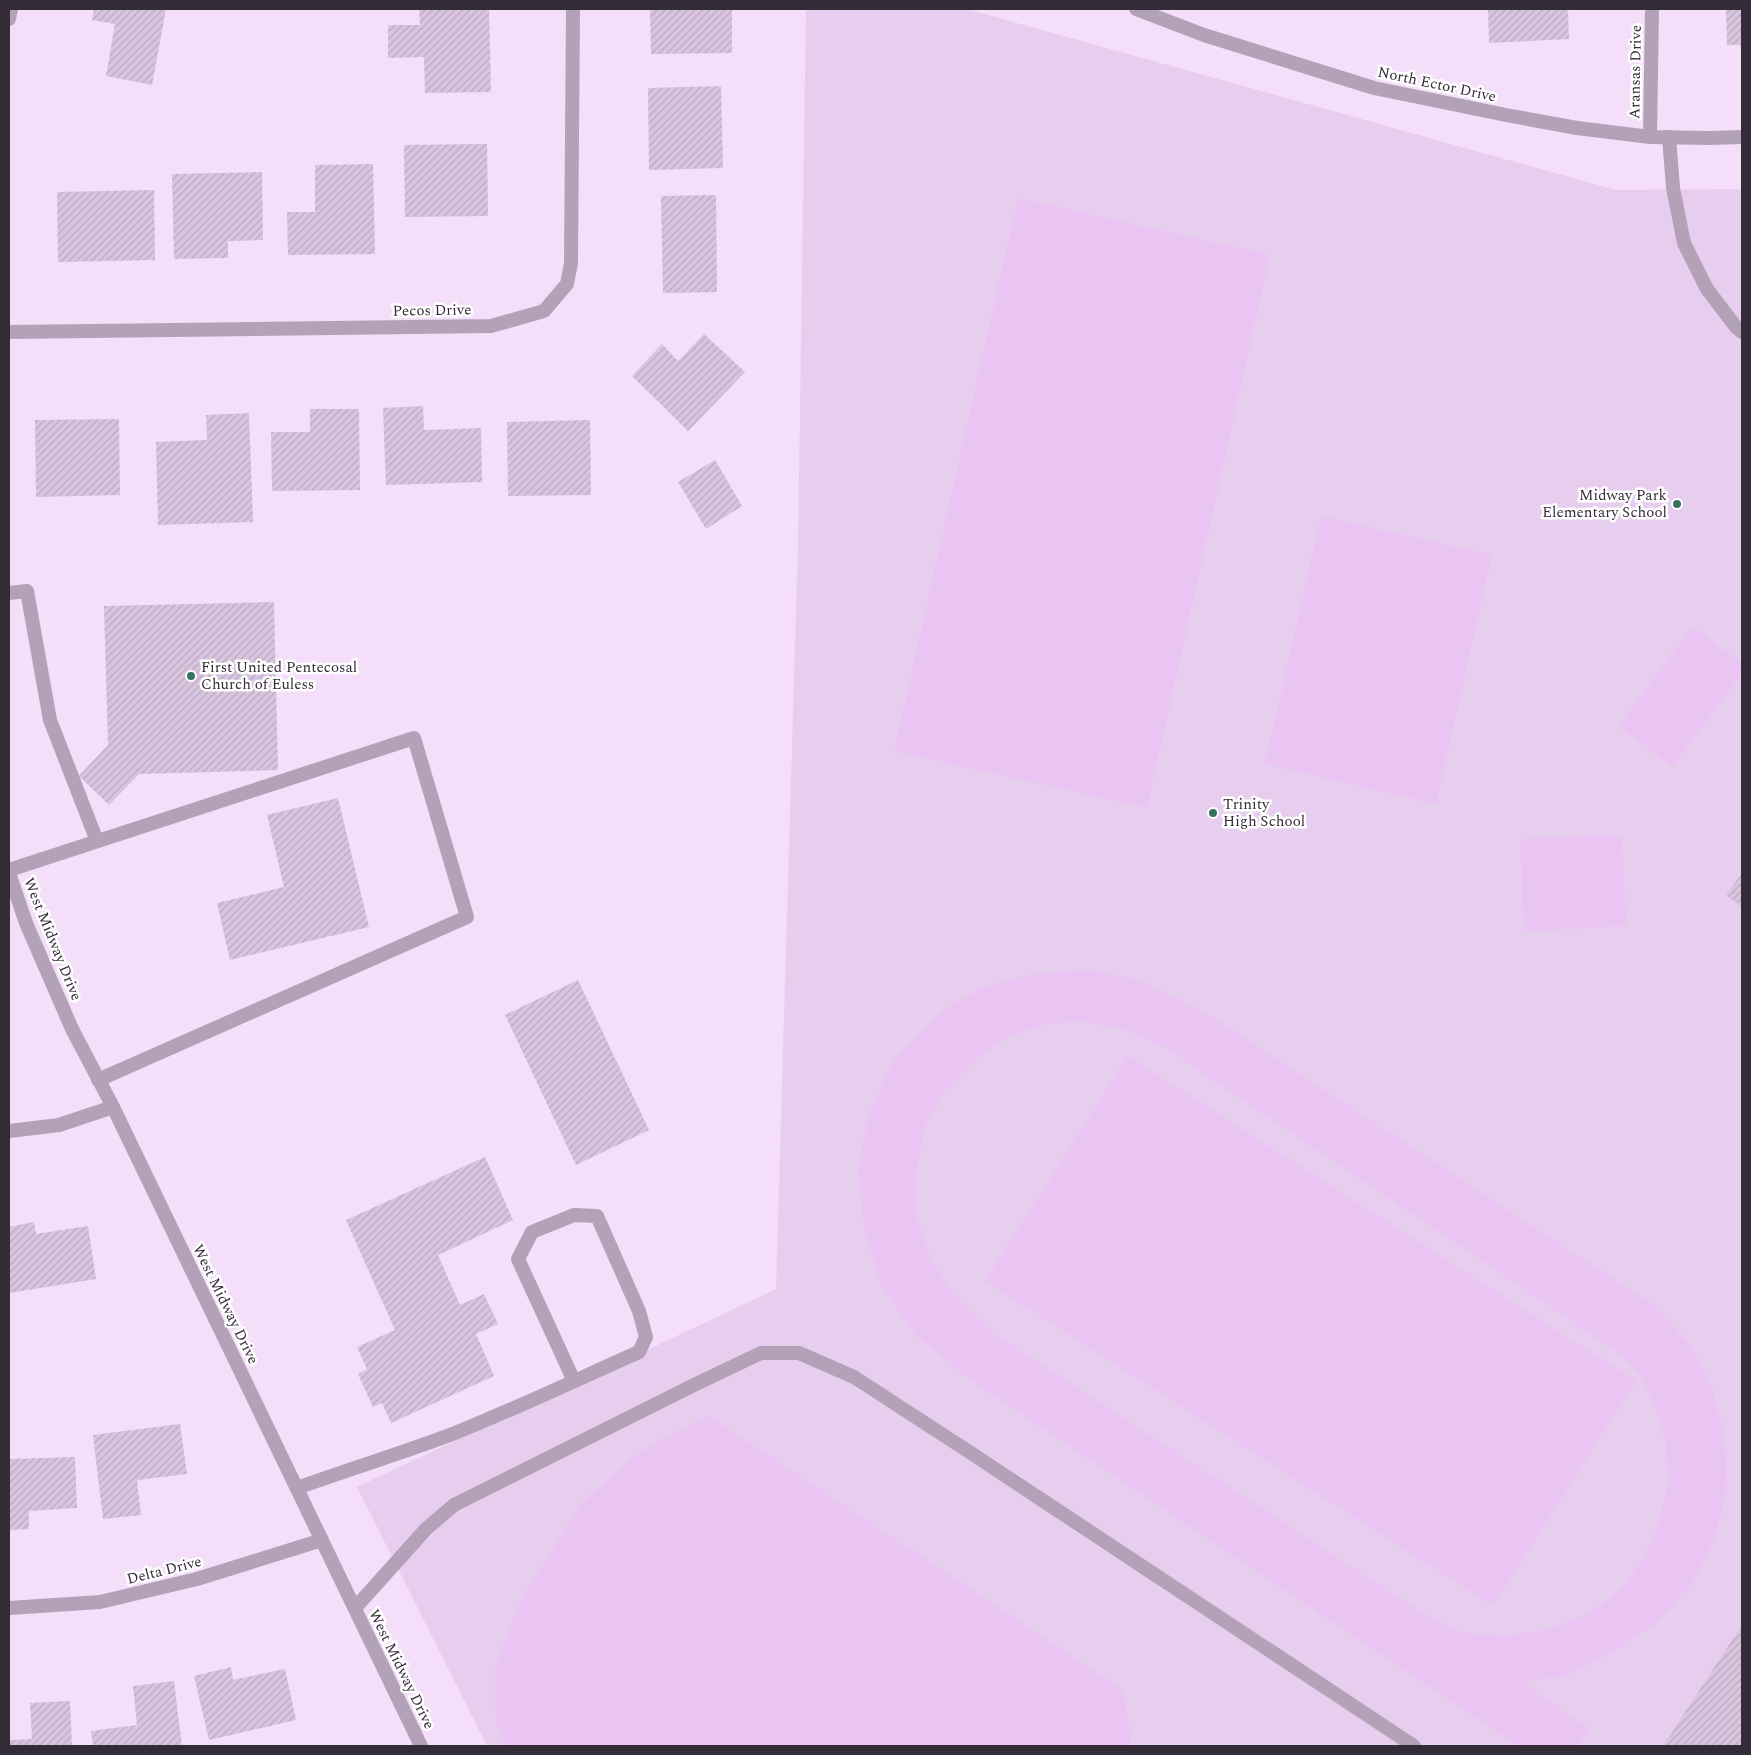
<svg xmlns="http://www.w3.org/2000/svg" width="1751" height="1755" font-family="Spectral,serif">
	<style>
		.built { fill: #e7ceee }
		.green { fill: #eac5f4; fill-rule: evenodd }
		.building { fill: url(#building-hatch) }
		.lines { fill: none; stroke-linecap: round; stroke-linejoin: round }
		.service { stroke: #b3a1b8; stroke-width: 14 }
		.minor { stroke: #b3a1b8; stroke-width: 14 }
		.tertiary { stroke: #b3a1b8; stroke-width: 14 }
		.poi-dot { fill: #35735e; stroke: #fff; stroke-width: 2 }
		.labels { text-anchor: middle; stroke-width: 5; stroke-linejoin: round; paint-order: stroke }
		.street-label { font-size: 15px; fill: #332b36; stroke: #fff }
		.poi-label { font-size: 15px; fill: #332b36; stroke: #fff; text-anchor: start }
	</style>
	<defs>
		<pattern id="building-hatch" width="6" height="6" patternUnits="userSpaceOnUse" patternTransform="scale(1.25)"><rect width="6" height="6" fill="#d8c4de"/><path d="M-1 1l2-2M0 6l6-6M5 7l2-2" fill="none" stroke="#baa9bf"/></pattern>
	</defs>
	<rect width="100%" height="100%" fill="#f4def9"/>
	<path class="built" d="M806,9H967L1616,190L1742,189V1746H487L357,1487L776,1289L798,544Z"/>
	<path class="green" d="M1018,198L1270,255L1147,808L894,751Z
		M1321,516L1492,555L1436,804L1265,764Z
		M1692,626L1742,663V672L1673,767L1619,727Z
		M1622,835L1626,926L1524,931L1520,839Z
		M1087,970L1137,979L1178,998L1217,1020L1655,1306L1693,1348L1712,1387L1724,1432L1727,1484L1715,1540L1692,1584L1655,1624L1610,1653L1566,1676L1522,1682L1590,1729L1578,1746H1518L967,1377L916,1335L881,1285L864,1227L858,1170L869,1113L895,1057L946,1008L985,987L1029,975ZM1083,1021L1123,1029L1163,1046L1623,1356L1642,1379L1655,1406L1666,1443L1668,1484L1659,1522L1645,1556L1624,1585L1591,1613L1550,1629L1506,1636L1466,1633L1432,1619L995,1334L958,1299L931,1260L916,1217V1173L924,1129L944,1093L977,1058L1006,1038L1040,1025Z
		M1128,1056L1636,1381L1493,1606L985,1281Z
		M708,1415L1124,1691L1131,1746H507L496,1725L495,1669L520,1601L581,1504L634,1456L675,1432Z"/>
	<path class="building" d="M94,9H166L152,85L106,76L115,24L92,20Z
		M419,9H489L491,92L425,93L424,57L388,58V25H420Z
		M650,9H732V53L651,54Z
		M1488,9H1568L1569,39L1489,43Z
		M1726,9H1742V45H1727Z
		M721,86L723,168L649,170L648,88Z
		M487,144L488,216L405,217L404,145Z
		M373,164L375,254L288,255L287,212H315V165Z
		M262,172L263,240L228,241V258L174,259L172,174Z
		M154,190L155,260L58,262L57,192Z
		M716,195L717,292L663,293L661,196Z
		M704,334L745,372L688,431L632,376L662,344L678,361Z
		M423,406L424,430L481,428L482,482L386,485L383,408Z
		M310,409H359L360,490L272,491L271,432H310Z
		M249,413L253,522L158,525L156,442L207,440L206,415Z
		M119,419L120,495L36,497L35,420Z
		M590,420L591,495L508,496L507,422Z
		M715,460L742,506L706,529L678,482Z
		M274,602L278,770L139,774L109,805L79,776L108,745L104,606Z
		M338,798L369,927L230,960L217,903L284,887L267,815Z
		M1742,873V907L1726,895Z
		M578,980L649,1130L576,1165L505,1015Z
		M485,1157L513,1220L438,1255L460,1305L484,1294L498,1324L476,1334L494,1376L391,1423L382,1403L373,1407L358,1374L367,1369L357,1347L395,1330L346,1220Z
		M34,1222L36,1234L88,1226L96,1279L9,1293V1227Z
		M180,1424L187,1474L137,1480L141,1515L103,1519L93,1435Z
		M75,1457L77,1508L29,1511V1529L9,1530V1459Z
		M1742,1625V1746H1663Z
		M231,1667L233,1680L285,1669L296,1720L209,1740L194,1676Z
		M174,1681L182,1746H93L91,1731L137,1725L133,1686Z
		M70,1701L72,1746H9V1740L32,1739L30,1703Z"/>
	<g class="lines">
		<path class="service" d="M1669,137L1673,188L1684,243L1707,289L1736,327L1742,332
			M9,593L27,591L50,720L97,841
			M9,870L414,738L467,917L98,1080
			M297,1488C349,1469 403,1453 455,1433C517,1408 578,1379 639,1352L646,1337L639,1311L597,1216L574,1215L532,1232L518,1259L574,1381
			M355,1608L426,1529L454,1505L696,1384L761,1353H799L854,1377L974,1455L1414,1746"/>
		<path class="minor" d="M1650,137L1652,9
			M9,332L491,326L544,311L567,284L571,263L573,9
			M9,1131L59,1125L113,1107
			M9,1608L100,1602L197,1579L322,1540"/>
		<path class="tertiary" d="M1136,9L1204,35L1374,88L1506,115L1577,128L1650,137L1709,138L1742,137
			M9,19L11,9
			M9,873L26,923L72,1029L113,1107L421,1746"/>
	</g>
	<g class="poi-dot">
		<circle cx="1677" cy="504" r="5"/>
		<circle cx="191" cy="676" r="5"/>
		<circle cx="1213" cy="813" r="5"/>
	</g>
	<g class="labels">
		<g class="street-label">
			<text transform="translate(1635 72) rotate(-89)" y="5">Aransas Drive</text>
			<text transform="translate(1437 84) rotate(12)" y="5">North Ector Drive</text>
			<text transform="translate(432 310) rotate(-1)" y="5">Pecos Drive</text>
			<text transform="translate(53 939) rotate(68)" y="5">West Midway Drive</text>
			<text transform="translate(226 1304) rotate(64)" y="5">West Midway Drive</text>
			<text transform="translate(164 1570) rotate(-14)" y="5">Delta Drive</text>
			<text transform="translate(402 1669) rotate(64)" y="5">West Midway Drive</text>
		</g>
		<g class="poi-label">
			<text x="1667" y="500" text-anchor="end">Midway Park<tspan x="1667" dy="17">Elementary School</tspan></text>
			<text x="201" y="672">First United Pentecosal<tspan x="201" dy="17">Church of Euless</tspan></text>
			<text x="1223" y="809">Trinity<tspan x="1223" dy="17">High School</tspan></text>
		</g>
	</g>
	<rect width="1751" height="1755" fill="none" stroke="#332b36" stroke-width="20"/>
</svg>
